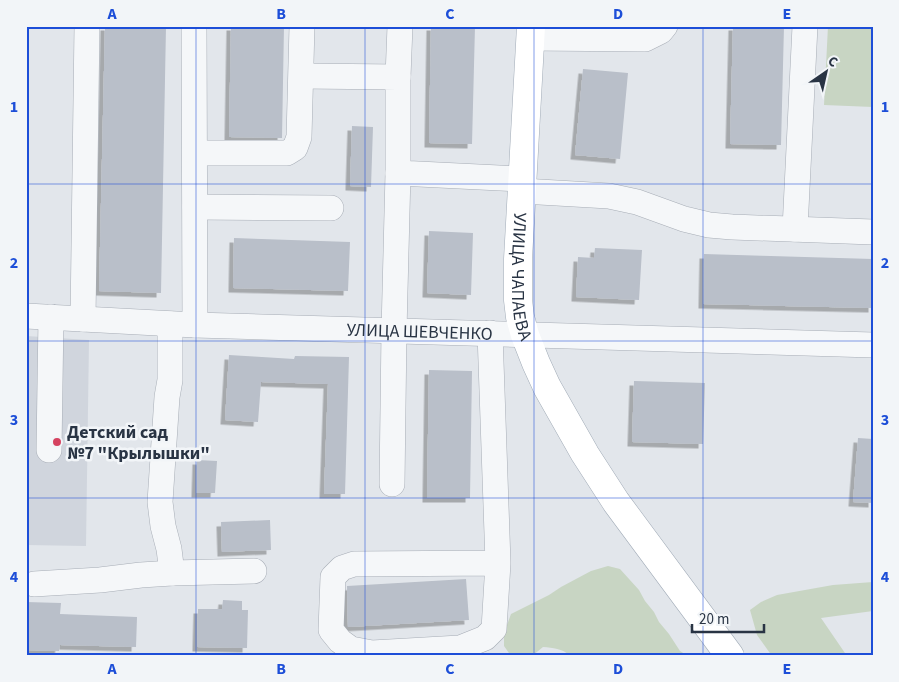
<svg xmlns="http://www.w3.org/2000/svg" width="899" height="682" font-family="'Source Sans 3',sans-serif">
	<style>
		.built { fill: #d0d5dd }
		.green { fill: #c8d5c3 }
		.building { fill: #b9bfc9; filter: url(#shadow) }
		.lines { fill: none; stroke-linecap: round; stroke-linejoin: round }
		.minor-casing { stroke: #a7adb6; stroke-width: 26 }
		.major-casing { stroke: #a1abb7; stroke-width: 29 }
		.minor { stroke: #f5f7f9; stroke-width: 25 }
		.major { stroke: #fff; stroke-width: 28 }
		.grid { fill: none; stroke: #1d4ed8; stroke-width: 1; stroke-opacity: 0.55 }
		.poi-dot { fill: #d54260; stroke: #f2f5f8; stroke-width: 2 }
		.labels { text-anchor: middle; stroke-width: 5; stroke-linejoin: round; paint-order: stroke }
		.street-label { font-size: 18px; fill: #293444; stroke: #f2f5f8 }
		.poi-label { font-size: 18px; font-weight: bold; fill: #293444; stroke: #f2f5f8; text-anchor: start }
		.neatline { fill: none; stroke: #1d4ed8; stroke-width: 2 }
		.grid-label { font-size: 16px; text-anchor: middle; font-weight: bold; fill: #1d4ed8 }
	</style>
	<defs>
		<filter id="shadow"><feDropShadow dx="-4.5" dy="4.5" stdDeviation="0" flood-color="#0004"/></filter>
	</defs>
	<rect width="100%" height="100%" fill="#e2e6eb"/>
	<path class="built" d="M26,336L89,340L86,546L26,545Z"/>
	<path class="green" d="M828,26H873V107L824,105Z
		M608,566L620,569L639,590L645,601L654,612L659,622L669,634L680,651L688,656H570C562,648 553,648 543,647L532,656H511L504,646V633L511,614L549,595L561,587L591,571Z
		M873,582V611L821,618L847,656H772L757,635L750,610L761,602L777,595L833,585Z"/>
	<path class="building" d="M105,26H166L161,293L99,291Z
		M231,26H284L282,138L229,137Z
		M431,26H475L472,144L429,143Z
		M733,26H784L781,145L730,144Z
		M583,69L628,73L620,159L575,155Z
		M352,126L373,127L371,187L350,186Z
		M429,231L473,233L471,295L427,293Z
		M234,238L350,242L348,291L233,288Z
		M595,248L642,250L639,300L576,297L578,257L594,258Z
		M704,254L873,259V308L703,304Z
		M229,355L294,359L295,356L349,357L345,494H324L328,384L261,382L258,422L225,420Z
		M429,370L472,371L470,498H427Z
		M634,381L705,383L703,444L632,442Z
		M858,438L873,439V503L853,502Z
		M197,460L217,461L215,493H196Z
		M270,520L271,550L222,552L221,522Z
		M466,579L469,620L348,627L347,586Z
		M223,600L242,601V610H248L247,648L197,647L198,609H222Z
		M26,602L61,603L60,614L137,617L136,647L60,645L59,651L26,650Z"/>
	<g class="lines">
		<defs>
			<g id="minor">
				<path d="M194,26L195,325"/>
				<path d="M531,38L645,39L661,31L665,26"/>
				<path d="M302,76L398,77V173L522,179"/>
				<path d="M398,77L400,26"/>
				<path d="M195,153H287L295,148L299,137L302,26"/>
				<path d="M522,191L609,196L637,202L684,219L709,225L732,227L873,232"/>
				<path d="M195,207L331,208"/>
				<path d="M795,229L805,26"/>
				<path id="s1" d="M26,316L195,325L873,345"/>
				<path d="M83,319L87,26"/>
				<path d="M170,324V380L167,397L160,502L163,526L169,549L172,573"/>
				<path d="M490,333L498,563L354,564L342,568L333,577L331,630L340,641L351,649L372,653L460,648L485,638L494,629L498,563"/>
				<path d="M49,450L51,317"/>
				<path d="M392,484L394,331L398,173"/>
				<path d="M34,584L100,580L141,575L172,573L254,571"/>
			</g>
			<g id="major">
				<path id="s2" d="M531,26L518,259V300L520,317L525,335L536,363L547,387L585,454L616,502L730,656"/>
			</g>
		</defs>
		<use href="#minor" class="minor-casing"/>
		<use href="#major" class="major-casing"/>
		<use href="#minor" class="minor"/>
		<use href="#major" class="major"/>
	</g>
	<path class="grid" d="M196,26V656M365,26V656M534,26V656M703,26V656M26,184H873M26,341H873M26,498H873"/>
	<circle class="poi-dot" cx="57" cy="442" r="5"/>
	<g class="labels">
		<g class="street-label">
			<text dy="6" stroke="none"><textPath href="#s2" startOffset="251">УЛИЦА ЧАПАЕВА</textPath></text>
			<text dy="6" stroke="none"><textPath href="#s1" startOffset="394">УЛИЦА ШЕВЧЕНКО</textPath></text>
		</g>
		<g class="poi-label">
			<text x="67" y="438">Детский сад<tspan x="67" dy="21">№7 "Крылышки"</tspan></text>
		</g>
	</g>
	<rect width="899" height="682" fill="none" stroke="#f2f5f8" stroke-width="55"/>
	<g transform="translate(826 72) rotate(34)" stroke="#f2f5f8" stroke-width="4" paint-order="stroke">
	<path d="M0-4L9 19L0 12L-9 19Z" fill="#293444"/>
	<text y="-8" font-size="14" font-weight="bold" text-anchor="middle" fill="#293444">С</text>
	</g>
	<path d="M692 624v8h72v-8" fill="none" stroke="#293444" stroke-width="2.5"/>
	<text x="699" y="624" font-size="15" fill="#293444" stroke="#f2f5f8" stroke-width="4" paint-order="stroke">20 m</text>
	<rect x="28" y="28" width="844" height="626" class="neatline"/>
	<g class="grid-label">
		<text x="112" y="19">A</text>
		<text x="281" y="19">B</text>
		<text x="450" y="19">C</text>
		<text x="618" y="19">D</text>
		<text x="787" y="19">E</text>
		<text x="14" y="112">1</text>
		<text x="885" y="112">1</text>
		<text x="14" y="268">2</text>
		<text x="885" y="268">2</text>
		<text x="14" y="425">3</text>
		<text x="885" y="425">3</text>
		<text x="14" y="582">4</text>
		<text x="885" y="582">4</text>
		<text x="112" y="674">A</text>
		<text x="281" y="674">B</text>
		<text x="450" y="674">C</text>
		<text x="618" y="674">D</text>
		<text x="787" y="674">E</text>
	</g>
</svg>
